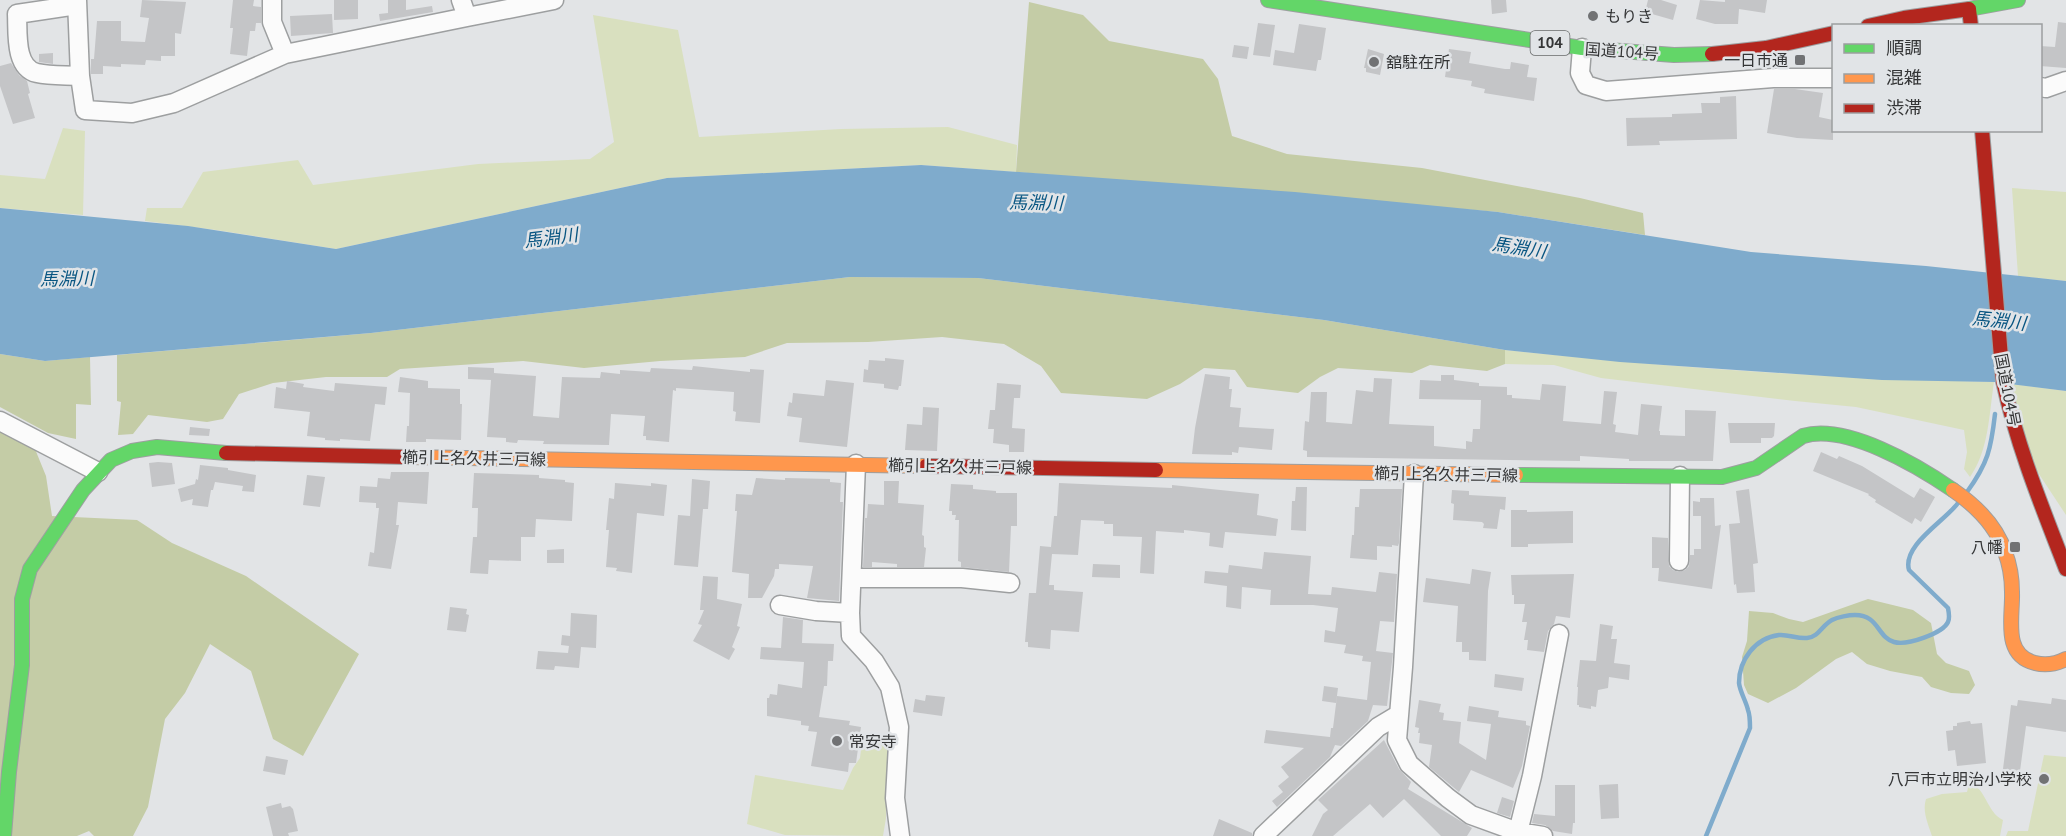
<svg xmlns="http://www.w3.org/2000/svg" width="2066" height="836" font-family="'PT Sans','Noto Sans JP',sans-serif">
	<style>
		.green { fill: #d9e0bf }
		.forest { fill: #c4cca6 }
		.water { fill: #7fabcc }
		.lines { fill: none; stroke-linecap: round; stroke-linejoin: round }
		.stream { stroke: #7fabcc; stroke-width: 4.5 }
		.building { fill: #c4c5c7 }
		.street-casing { stroke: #9d9fa0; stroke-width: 21 }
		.fast-casing { stroke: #9d9fa0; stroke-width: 16 }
		.slow-casing { stroke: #9d9fa0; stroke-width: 16 }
		.jam-casing { stroke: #9d9fa0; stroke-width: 16 }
		.street { stroke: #fbfbfb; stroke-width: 18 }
		.fast { stroke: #63d668; stroke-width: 14 }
		.slow { stroke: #ff974d; stroke-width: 14 }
		.jam { stroke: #b3261e; stroke-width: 14 }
		.poi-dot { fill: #717274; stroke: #e1e4e7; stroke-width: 2 }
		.labels { text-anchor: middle; stroke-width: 5; stroke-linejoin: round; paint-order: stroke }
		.shield { fill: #e1e4e7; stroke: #686a6b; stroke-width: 1.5 }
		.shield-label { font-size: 15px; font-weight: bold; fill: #343536 }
		.poi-label { font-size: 16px; fill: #343536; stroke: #e1e4e7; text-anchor: start }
		.street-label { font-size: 16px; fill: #343536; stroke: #e1e4e7 }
		.water-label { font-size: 18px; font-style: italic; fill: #095682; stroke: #e1e4e7 }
	</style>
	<rect width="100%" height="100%" fill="#e2e4e6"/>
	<path class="green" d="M593,15L678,30L699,137L841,129L948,127L1017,145L1016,172L921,165L667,178L336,249L216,230L145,221L147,208H182L203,172L298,160L313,185L478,164L590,159L614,142Z
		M63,128L85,131L83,215L0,208V175L45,179Z
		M2012,188L2066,192V281L2018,276Z
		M1505,350C1668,367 1831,379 1994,382C1989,414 1989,450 1970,477L1964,469L1967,452L1964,430L1856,407L1795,401L1601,378L1554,365L1505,364Z
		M2013,384L2066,391V515L2008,427Z
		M863,734L889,736L891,745L886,781V818L883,836L785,835L747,824L755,775L843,790L853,768L860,758Z
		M2044,755L2066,757V836H2006L2008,831H2028Z
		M1969,784C1986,786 1986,812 2003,820L2000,836H1932C1928,824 1922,811 1926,799L1942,794L1967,792Z"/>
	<path class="forest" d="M1029,2L1083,15L1109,41L1203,59L1218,79L1232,136L1287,154L1422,168L1580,198L1643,213L1645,235L1498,212L1016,172Z
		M850,277L978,278L1324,320L1505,350V364L1487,371L1430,365L1412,373L1338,368L1320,377L1298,393L1247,387L1235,370L1204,368L1180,384L1147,399L1061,393L1041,366L1004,344L942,337L868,342L787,343L745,357L660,361L584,368L523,361L400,369L387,377H326L273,383L239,394L223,419L207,422L148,415L133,434L118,435L121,402L117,401V355L371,333Z
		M0,354L45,361L90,357L91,405L76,404V439L48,433L0,407Z
		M0,432L35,449L46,476L52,516L137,520L172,543L246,576L359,654L303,756L273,739L251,671L210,644L185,693L165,719L148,807L133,836H94L89,831L77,836H0Z
		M1868,599L1913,610L1931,623L1937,654L1946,663L1969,671L1975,685L1969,694L1951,693L1931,687L1922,677L1890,671L1867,664L1852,652L1836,659L1796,688L1768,703L1748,694L1744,685L1742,657L1747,641L1749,611L1773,613L1789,619L1803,622Z"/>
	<path class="water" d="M921,165L1295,192L1498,212L1751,252L1926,266L2066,281V391L1994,382L1882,380L1620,362L1505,350L1324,320L978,278L850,277L371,333L45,361L0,354V208L188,226L336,249L667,178Z"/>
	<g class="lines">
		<path class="stream" d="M1967,492C1988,463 1991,449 1995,414
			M1706,836L1750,728C1750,722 1750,715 1748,710C1746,701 1740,692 1739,683C1739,660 1755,638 1779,635C1788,634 1797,639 1807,638C1819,637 1822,625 1832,620C1838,617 1849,615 1855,615C1879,615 1877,637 1894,642C1907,646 1943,633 1948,622C1950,618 1949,613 1948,608L1909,570C1902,545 1945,521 1958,503"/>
	</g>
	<path class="building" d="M142,0L186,2L181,34L175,33V56H161V61L146,60L145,65L121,64V67L103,66V74H91V59H94L97,21H121V41L145,42L149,18L140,17Z
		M233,0H254L253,6L261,7V23H256L255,31H250L247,56L230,54L233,28H230Z
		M334,0H358V19L334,20Z
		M388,0H406V10L432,6L433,12L380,21L379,14L388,13Z
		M1491,0H1506L1507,12L1492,14Z
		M1648,0H1661L1677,5L1673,20L1645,12Z
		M1700,0L1725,2V0H1767L1765,13L1739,9L1738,24H1715L1696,19Z
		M332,14L333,33L291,36L290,16Z
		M2058,22L2066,23V68L2040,66V46L2055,47Z
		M1258,23L1275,25L1270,57L1253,55Z
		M1299,24L1326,28L1321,60H1318L1316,71L1273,65L1275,50L1294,53Z
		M1234,45L1249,47L1247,59L1232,57Z
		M1368,49L1384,54L1380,75L1366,72V68H1364Z
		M1449,49L1471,52L1469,63L1505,69H1510L1511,62L1529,65L1527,77L1537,78L1534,101L1484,93L1485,89L1471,86L1472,81L1445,77Z
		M53,53V64L39,62V54Z
		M11,63L19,75L27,81L30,93L28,94L35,118L13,124L0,86V66Z
		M1774,89H1795L1823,93L1819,117L1833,120V140L1797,138L1767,133Z
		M1736,96L1737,139L1659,141L1660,145L1627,146L1626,118L1672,117V114L1702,113L1701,103H1720V97Z
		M885,358L904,360L901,386H899L898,390L884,388V384L863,382L864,369L868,370L869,360L885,361Z
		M693,366L750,372V369L764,370L760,423L735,421L736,412L733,411L734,392L676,388V391L673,390L669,442L646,440V436H643L645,416L611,414L609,445L543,444L544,441L518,440L517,443L506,442V438L487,437L491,380L468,379V367L494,368V373L536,376L533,416L559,418L562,377L600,378L601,372L620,374V370L650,372L651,368L692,370Z
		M1205,374L1230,377L1229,389H1232L1230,407L1241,408L1239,427L1274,429L1272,450L1239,447L1238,453L1232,452V455L1192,454L1195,428Z
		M1441,375H1454V380L1479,383V386L1507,387V395H1512V398L1540,400L1542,384L1566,386L1563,421L1601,424L1604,391L1617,392L1613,424L1616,425L1615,432L1638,435L1641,404L1662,406L1659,431H1660V435L1685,436V410L1716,411L1713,461H1629V459L1580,456V461L1307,457V451L1303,450L1305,421L1309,422L1311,392H1327L1326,422L1352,424L1356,390L1373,392L1374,378L1392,379L1389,424L1434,426V446L1466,449V441L1472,442L1473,429H1480L1481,400L1419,399L1420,380L1441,381Z
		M400,377L428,381V388L460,389V404H462L461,440L426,439V442H406L407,426H409L410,393L398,392Z
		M826,380L854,383L847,447L799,442L802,418L787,416L789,402L792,403L793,393L824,396Z
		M287,381L304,384L303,387L334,391L335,383L387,387L385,405L375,404L370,441L340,439V441L325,440V438L307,436L310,412L274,408L276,387L286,389Z
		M997,383L1021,385L1020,398H1014L1012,428L1025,429L1024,452H1009V445L993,443L994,429H988L990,410H995Z
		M923,407L939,408L937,451L905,450L907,424L922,425Z
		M1728,423H1775L1774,436L1772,438H1761V443H1730Z
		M190,427L210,429L209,436L189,435Z
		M1821,452L1837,459L1839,456L1862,466L1914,498L1920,488L1935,497L1921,522L1915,518L1912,524L1875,502L1876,500L1868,495L1869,494L1813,471Z
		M158,462L172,463L175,484L152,487L149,463Z
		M200,465L228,468V470L256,475L254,492L242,491L243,486L215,482L213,490H211L208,507L192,505L193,499L181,502L178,489L195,484L196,479L198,480Z
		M391,472H429L427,504L398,502L396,525H399L391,569L368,566L370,552L374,553L379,508H376V503L359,502L360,486L377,487L378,478L390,479Z
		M474,473L539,475V478L565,480V482L574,483L572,521L536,519L535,537H521V561L489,560L488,574L470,573L473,537H477L478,508H472Z
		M307,475L325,477L320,507L303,505Z
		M756,478L785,480V478L830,479V482L841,483L840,502H843L839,601L807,598L813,566L779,564V569H775L774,576L762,598H748L749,574L732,572L737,511H735L736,494L752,495Z
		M692,479L710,481L708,509H703L698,567L674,565L678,515L690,516Z
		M884,481H899L898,503L924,505L922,535L924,536V547L926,548L924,567H897V564L872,562V567H863L865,518H867L868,504L884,505Z
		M615,483L651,486V483L667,485L664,516L637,513L632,573L616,571L617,568L606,567L609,530H606L609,498L614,499Z
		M1059,483L1172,488V485L1259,494L1257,515L1278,519L1276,536L1225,532L1223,548L1209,546L1210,533L1184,530V533L1156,531L1154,574L1140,573L1142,537L1113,536V524H1104V521L1081,520L1078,555L1052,554L1049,585H1054V590L1083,592L1079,632L1051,630L1050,649L1028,647V642H1025L1029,593H1036L1040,546L1051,547L1054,516H1057Z
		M951,484L973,485V489L996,491V493H1017V526H1011L1009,572L961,567V562L958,561L959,520H955L956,515H952V511H949Z
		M1296,487H1307L1306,531L1291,530L1292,501H1295Z
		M1360,489H1402L1399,543L1398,546L1392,545V547L1377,546V560L1350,558L1352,535H1354L1355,507H1359Z
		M1749,489L1758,563L1753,564L1755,592L1737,593L1736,584L1734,585L1729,524L1740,523L1736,491Z
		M1452,490L1469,491V495L1506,497L1505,510L1500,509L1497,529L1483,528L1484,524L1482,522L1453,520L1454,504L1451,503Z
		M1700,498H1714L1715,526L1721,525L1712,589L1658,581L1659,568H1652V537L1668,538L1669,566L1673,570L1678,572L1685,570L1689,566L1690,555H1694V549H1701V516H1693V501L1700,502Z
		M1511,510H1527V512L1573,511V543L1528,544V547H1511Z
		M564,549V563H547V550Z
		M1264,552L1311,556L1308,594L1331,595L1332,587L1376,592L1379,572L1397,574L1394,622L1380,621L1376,651L1393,653L1387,706L1373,705L1368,721L1341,746L1335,745L1330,757L1277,807L1272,801L1283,792L1278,786L1289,777L1281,767L1304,748L1264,743L1266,730L1330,737L1331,728H1333L1337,696L1367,700L1371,662L1362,661L1363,656L1344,653L1346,645L1324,642L1325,630L1335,632L1338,608L1313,605H1270L1271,590L1242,587L1241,609L1226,607L1227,586L1204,583L1205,571L1228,573L1229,565L1262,569Z
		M1093,564L1120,565V578L1092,577Z
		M1472,569L1491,572L1488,591L1486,661L1469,660V652H1462V642H1456L1458,606L1423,602L1426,578L1470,584Z
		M1574,574L1570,618L1556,616L1554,624L1548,631L1544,652L1527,650L1528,640H1524L1527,622H1522L1525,604H1514V595H1512L1511,575Z
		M703,576L718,577L717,599L742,604L737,626L740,627L732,647L735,649L729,660L693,641L702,625L698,624L704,610H700Z
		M450,607L467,609L466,614L469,615L466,632L447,630Z
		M571,613L597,615L596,648L581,647L579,668L555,666L554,670L536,669L538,651L568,653L569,646L561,645L562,635L570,636Z
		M783,617L803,620L802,643L834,644L833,661H828L827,686H824L819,717L850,721L849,725L861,727L856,763H849L848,772L811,766L817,732L808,731L809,726L801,725V721L767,716V698H769L770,694L777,695L778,684L802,688L804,662L760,659L761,647L781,648Z
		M1600,624L1613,626L1611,639H1617L1614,663L1630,665L1629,680L1609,677L1608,688L1598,690L1596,707L1591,706V709L1579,707V705H1577L1578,687H1577L1580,660L1596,661Z
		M1495,674L1524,678L1522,691L1494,687Z
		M1324,686L1338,688L1336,703L1322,701Z
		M926,695L945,697L942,716L913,712L915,699L925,701Z
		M2052,698L2066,700V732L2026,726L2020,771L2003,769L2011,705L2017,706L2018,700L2051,704Z
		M1419,700L1441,704L1439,712L1444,713L1443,720L1461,722L1459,743L1486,760L1491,724L1467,721L1469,706L1499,711L1498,717L1526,721V725L1530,726L1522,766L1513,788L1471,770L1459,792L1429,767L1432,745L1419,743L1420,733H1418L1419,728L1415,727Z
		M1970,721L1971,724L1982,723L1986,763L1957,766L1955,750L1948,751L1946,731L1953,730V726H1957V723Z
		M1384,740L1399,769L1411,782L1408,789L1472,828L1467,836H1441L1404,799L1383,818L1370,804L1333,836H1312L1323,814L1328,810L1318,800Z
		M266,756L288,760L285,775L263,771Z
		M1618,784L1619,818L1601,819L1599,785Z
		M1555,785H1575V823H1573L1572,834L1553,831L1545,825L1532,823L1534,814L1555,816Z
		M1502,797L1514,801L1510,817L1497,813Z
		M281,803L282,808L290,806L293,809L298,831L288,833L289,836H273L266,807Z
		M1219,819L1252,833V836H1213Z"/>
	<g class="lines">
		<defs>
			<path id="street" d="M77,0L80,76L85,110L132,113L174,103L285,54L467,17L461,0
				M272,0V22L285,54
				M77,5L17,14C18,31 14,68 37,73C50,76 66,75 80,76
				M467,17L554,0
				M1582,48L1580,73L1586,85L1606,91L1773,78H1834
				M2040,87L2046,88L2066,81
				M0,421L98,472
				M856,464L850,613L851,636L874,661L890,687L899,727L895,798L900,836
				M1414,474L1403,667L1397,740L1409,764L1448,798L1471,815L1518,832L1543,836
				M1679,561L1680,476
				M852,578H962L1010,583
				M780,605L816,611L850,613
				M1518,832L1532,776L1559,634
				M1263,836L1378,727L1398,715"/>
			<path id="fast" d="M1268,0L1582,48L1674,55L1712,54
				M1969,9L2018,0
				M1516,475L1722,477L1756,468L1803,436C1846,423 1918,466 1953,490
				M4,836L9,772L22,665V599L30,569L83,490L111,460L132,451L157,447L226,453"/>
			<path id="slow" d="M407,457L926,466
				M1156,470L1516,475
				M1953,490C1975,505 1996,525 2005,552C2010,565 2012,578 2012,592C2013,617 2002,655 2035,663C2046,666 2056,664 2066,659"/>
			<path id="jam" d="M1868,26L1904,18L1969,9L1971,26
				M1712,54L1766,48L1834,33
				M1982,130L2003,381C2017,446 2042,507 2066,569
				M226,453L407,457
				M926,466L1156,470"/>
		</defs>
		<use href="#street" class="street-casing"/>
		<use href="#fast" class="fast-casing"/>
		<use href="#slow" class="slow-casing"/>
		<use href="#jam" class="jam-casing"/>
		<use href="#street" class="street"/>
		<use href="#fast" class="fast"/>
		<use href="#slow" class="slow"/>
		<use href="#jam" class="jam"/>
	</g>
	<g class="poi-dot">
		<circle cx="1593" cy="16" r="6"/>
		<rect x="1794" y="54" width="12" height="12" rx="3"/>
		<circle cx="1374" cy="62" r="6"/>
		<rect x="2009" y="541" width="12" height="12" rx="3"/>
		<circle cx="837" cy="741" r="6"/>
		<circle cx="2044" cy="779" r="6"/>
	</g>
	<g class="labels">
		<rect class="shield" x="1530.5" y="31" width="39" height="24" rx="4.5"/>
		<g class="shield-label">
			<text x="1550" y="48">104</text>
		</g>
		<g class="poi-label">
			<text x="1605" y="22">もりき</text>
			<text x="1788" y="66" text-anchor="end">一日市通</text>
			<text x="1386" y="68">舘駐在所</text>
			<text x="2003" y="553" text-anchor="end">八幡</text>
			<text x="849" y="747">常安寺</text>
			<text x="2032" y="785" text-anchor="end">八戸市立明治小学校</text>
		</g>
		<g class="street-label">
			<text transform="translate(1622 51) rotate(4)" y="6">国道104号</text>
			<text transform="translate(2008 390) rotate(79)" y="6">国道104号</text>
			<text transform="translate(474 458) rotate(1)" y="6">櫛引上名久井三戸線</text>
			<text transform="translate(960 466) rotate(1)" y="6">櫛引上名久井三戸線</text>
			<text transform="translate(1446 474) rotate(1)" y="6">櫛引上名久井三戸線</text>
		</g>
		<g class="water-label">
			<text transform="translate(1036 203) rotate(1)" y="6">馬淵川</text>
			<text transform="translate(551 238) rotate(-7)" y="6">馬淵川</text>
			<text transform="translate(1519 248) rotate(9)" y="6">馬淵川</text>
			<text transform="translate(67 279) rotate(-1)" y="6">馬淵川</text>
			<text transform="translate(1999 321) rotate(6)" y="6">馬淵川</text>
		</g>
	</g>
	<rect x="1832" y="24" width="210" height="108" fill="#e1e4e7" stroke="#9c9ea0" stroke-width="1.5"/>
	<rect x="1844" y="44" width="30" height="9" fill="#63d668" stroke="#9c9ea0" stroke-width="1.5"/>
	<text x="1886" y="54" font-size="18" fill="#343536">順調</text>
	<rect x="1844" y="74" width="30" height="9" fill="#ff974d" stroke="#9c9ea0" stroke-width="1.5"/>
	<text x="1886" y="84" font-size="18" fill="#343536">混雑</text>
	<rect x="1844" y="104" width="30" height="9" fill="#b3261e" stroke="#9c9ea0" stroke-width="1.5"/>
	<text x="1886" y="114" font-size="18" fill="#343536">渋滞</text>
</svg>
